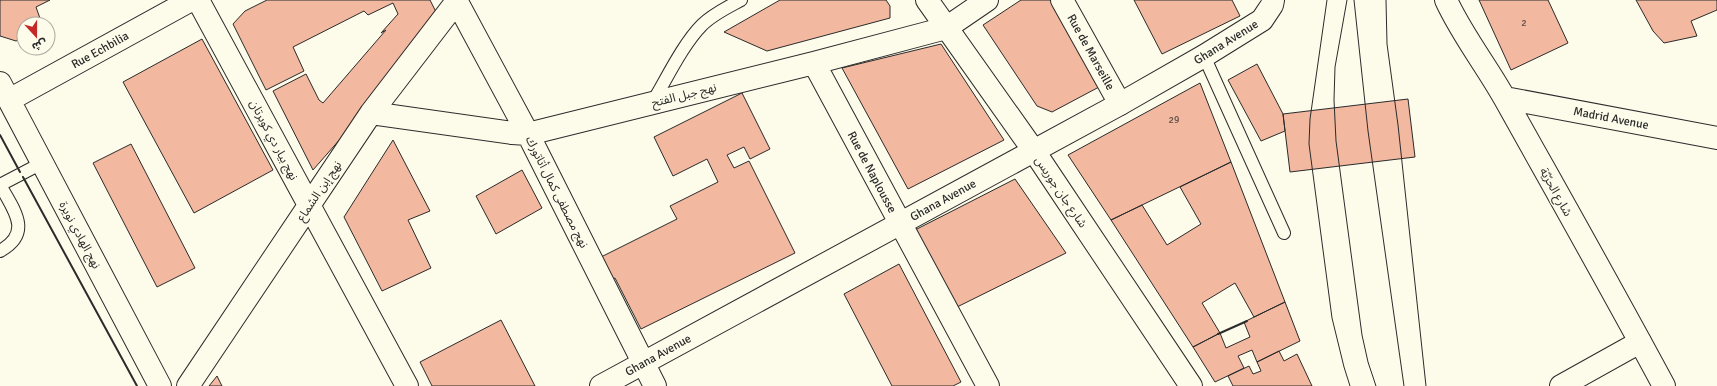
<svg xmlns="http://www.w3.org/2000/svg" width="1717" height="386" font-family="Signika,'Noto Sans Arabic',sans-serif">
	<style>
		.building { fill: #f2b8a0; stroke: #2b2b2b }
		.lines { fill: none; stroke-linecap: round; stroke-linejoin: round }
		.lane-casing { stroke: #2b2b2b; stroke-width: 14 }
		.street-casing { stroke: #2b2b2b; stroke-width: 24 }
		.secondary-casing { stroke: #2b2b2b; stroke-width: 24 }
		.lane { stroke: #fdfbea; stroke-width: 12 }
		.street { stroke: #fdfbea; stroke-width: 22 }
		.secondary { stroke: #fdfbea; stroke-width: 22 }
		.tram { stroke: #2b2b2b; stroke-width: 1 }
		.wall { stroke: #2b2b2b; stroke-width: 2 }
		.labels { text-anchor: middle; stroke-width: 3; stroke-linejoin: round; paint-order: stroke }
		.number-label { font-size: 10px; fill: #5d4e48 }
		.street-label { font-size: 12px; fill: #2b2b2b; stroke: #fdfbea }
	</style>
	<rect width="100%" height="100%" fill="#fdfbea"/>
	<path class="building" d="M0,0H50L36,7L42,24H24V38L16,41L0,36Z
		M267,0H430L438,16L420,48L313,170L273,91L306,74L319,100L323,103L386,30L381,33L398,14L393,3L368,15L364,11L293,47L304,71L266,90L233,24L245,11Z
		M780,0H886L890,6V18L767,51L724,32Z
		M1021,0H1051L1099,87L1052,112L1037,106L983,25Z
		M1134,0H1232L1240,16L1162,54Z
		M1479,0H1548L1568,43L1511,70Z
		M1636,0H1717V10L1691,21L1697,36L1664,43L1653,31Z
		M202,39L273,170L194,213L123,82Z
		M941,44L1004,140L908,189L842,68Z
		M1257,64L1283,114L1285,131L1261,141L1228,80Z
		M1200,83L1231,162L1111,220L1068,155Z
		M742,93L770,149L750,159L744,147L727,155L734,168L749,161L795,253L641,329L615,278L610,280L599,258L677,219L670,206L718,182L707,159L673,176L654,137Z
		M1408,99L1415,157L1290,172L1283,114Z
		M393,140L430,211L408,220L431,268L382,291L344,217Z
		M131,144L195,268L157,287L93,163Z
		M1231,162L1285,302L1254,317L1235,283L1202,303L1220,333L1193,347L1111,220L1142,205L1167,245L1201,224L1180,187Z
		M522,170L542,208L496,234L476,196Z
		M1015,179L1066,253L955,308L915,230Z
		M899,264L961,382L953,386H892L844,294Z
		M1285,302L1300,341L1257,362L1252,350L1238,356L1244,368L1215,382L1193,347L1220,333L1226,348L1250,337L1244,322Z
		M501,320L535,386H432L420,362Z
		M1279,351L1284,361L1297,354L1312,386H1233L1228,376L1249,366L1253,374L1261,371L1257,362Z
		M217,376L222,386H209Z"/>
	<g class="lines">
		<defs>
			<path id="lane" d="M1204,56L1284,233
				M652,103C666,80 683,44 702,25C713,14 728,7 741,0
				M0,185C14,210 33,233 0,251
				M0,185L42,163"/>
			<path id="street" d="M198,0L407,386
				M456,0L528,134L655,386
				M1062,0L1120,104
				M814,63L988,386
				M0,83L160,386
				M9,100L191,0
				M371,113L512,133L528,134L814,63L946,28L987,0
				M188,386L371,113L457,1
				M1561,386L1640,342"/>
			<path id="secondary" d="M927,0L1034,151L1191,386
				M1446,0C1462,35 1486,65 1505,99C1558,194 1612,289 1664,386
				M1505,98L1717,138
				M601,386L1120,104L1204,56L1262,20L1272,5L1273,0"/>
		</defs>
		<use href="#lane" class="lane-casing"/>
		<use href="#street" class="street-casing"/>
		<use href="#secondary" class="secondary-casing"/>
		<use href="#lane" class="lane"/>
		<use href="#street" class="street"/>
		<use href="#secondary" class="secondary"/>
		<path class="tram" d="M1327,0L1310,119L1309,144L1332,318L1344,367L1350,386
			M1347,0L1335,67L1334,100L1336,141L1362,335L1368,362L1376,386
			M1354,0L1368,131L1404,386
			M1386,0L1387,44L1398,125L1426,386"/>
		<path class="wall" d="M0,135L20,172
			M23,177L137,386
			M1218,334L1247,321"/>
	</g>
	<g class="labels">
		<g class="number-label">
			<text x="1524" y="26">2</text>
			<text x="1174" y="123">29</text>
		</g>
		<g class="street-label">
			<text transform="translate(1226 42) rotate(-32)" y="4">Ghana Avenue</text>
			<text transform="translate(100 50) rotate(-29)" y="4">Rue Echbilia</text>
			<text transform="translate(1091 52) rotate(61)" y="4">Rue de Marseille</text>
			<text transform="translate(684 95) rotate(-14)" y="4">نهج جبل الفتح</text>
			<text transform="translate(1611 118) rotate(11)" y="4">Madrid Avenue</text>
			<text transform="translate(274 140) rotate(62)" y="4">نهج بيار دي كوبرتان</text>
			<text transform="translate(872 172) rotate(62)" y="4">Rue de Naplousse</text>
			<text transform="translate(319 191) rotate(-56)" y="4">نهج إبن الشماع</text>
			<text transform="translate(557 192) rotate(63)" y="4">نهج مصطفى كمال أتاتورك</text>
			<text transform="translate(1061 192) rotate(56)" y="4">شارع جان جوريس</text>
			<text transform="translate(1556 192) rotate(61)" y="4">شارع الحرّيّة</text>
			<text transform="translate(943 200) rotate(-29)" y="4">Ghana Avenue</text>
			<text transform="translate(80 235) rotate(62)" y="4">نهج الهادي نويرة</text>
			<text transform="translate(658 355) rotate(-29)" y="4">Ghana Avenue</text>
		</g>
	</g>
	<g transform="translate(36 36) rotate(159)"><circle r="19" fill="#fdfbea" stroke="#a9a89e"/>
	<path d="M0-3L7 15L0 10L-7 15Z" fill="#c62828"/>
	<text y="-6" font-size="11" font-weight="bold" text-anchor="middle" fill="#2b2b2b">ش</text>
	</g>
</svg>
